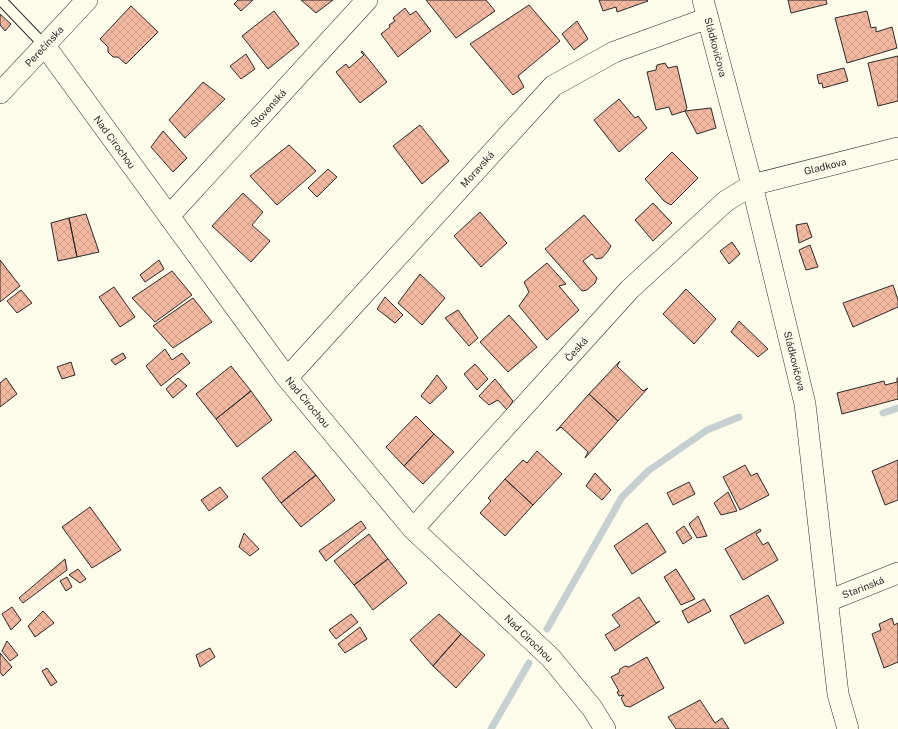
<svg xmlns="http://www.w3.org/2000/svg" width="898" height="729" font-family="'Public Sans',sans-serif">
	<style>
		.lines { fill: none; stroke-linecap: round; stroke-linejoin: round }
		.stream { stroke: #c7d0d0; stroke-width: 7 }
		.building { fill: url(#building-cross-hatch); stroke: #2b2b2b }
		.service-casing { stroke: #2b2b2b; stroke-width: 12 }
		.minor-casing { stroke: #2b2b2b; stroke-width: 22 }
		.service { stroke: #fdfbea; stroke-width: 10 }
		.minor { stroke: #fdfbea; stroke-width: 21 }
		.labels { text-anchor: middle; stroke-width: 3; stroke-linejoin: round; paint-order: stroke }
		.street-label { font-size: 10px; fill: #2b2b2b; stroke: #fdfbea }
	</style>
	<defs>
		<pattern id="building-cross-hatch" width="8" height="8" patternUnits="userSpaceOnUse"><rect width="8" height="8" fill="#f2b8a0"/><path d="M0 0l8 8M0 8l8-8" fill="none" stroke="#d09e8a"/></pattern>
	</defs>
	<rect width="100%" height="100%" fill="#fdfbea"/>
	<g class="lines">
		<path class="stream" d="M883,413L898,408
			M547,629L622,497L648,471L707,430L739,417
			M491,729L529,663"/>
	</g>
	<path class="building" d="M238,0H253L241,11L234,4Z
		M301,0H333L316,13Z
		M426,0H486L495,11L456,38Z
		M599,0H647L648,1L617,12L616,7L603,11Z
		M788,0H826L827,4L791,13Z
		M529,5L560,41L518,76L524,87L513,95L470,44Z
		M131,6L158,32L126,64L118,57H113L108,52V47L100,39Z
		M405,8L410,15L416,11L431,31L398,57L381,34L390,27L389,25L395,21L393,18Z
		M274,11L299,44L268,69L242,36Z
		M867,11L871,28L876,27V32L892,27L897,48L847,63L835,18Z
		M0,14L11,24L5,31L0,25Z
		M577,21L588,39L574,50L562,34Z
		M362,51L387,82L360,103L336,72L346,64L349,68L364,55L361,52Z
		M246,54L255,69L241,79L230,66Z
		M898,56V101L878,106L868,63Z
		M665,63L668,68L677,66L687,108L685,111L672,115L669,107L656,110L647,72L656,70L657,65Z
		M844,68L848,81L823,88L822,83L819,84L817,75Z
		M203,82L225,99L185,138L169,120Z
		M619,99L635,118L638,116L647,128L619,152L594,120Z
		M711,108L716,128L697,134L685,111Z
		M420,125L449,161L422,184L393,146Z
		M163,131L187,158L173,172L151,147Z
		M289,145L316,171L277,205L250,176Z
		M672,152L698,178L671,205L664,201L645,179Z
		M328,169L337,177L317,197L308,188Z
		M243,193L263,212L252,225L270,241L251,262L212,226Z
		M653,203L672,223L653,241L635,220Z
		M480,212L507,243L481,267L454,236Z
		M86,214L99,252L77,257L69,218Z
		M584,215L611,246L608,251L602,258L596,259L592,254L583,261L597,278L595,283L587,290L582,291L545,249Z
		M69,218L77,257L58,261L51,223Z
		M807,223L812,237L799,243L796,225Z
		M732,242L740,254L729,264L720,251Z
		M810,245L818,267L806,270L799,250Z
		M0,260L20,286L0,302Z
		M159,260L164,269L145,282L140,275Z
		M547,263L566,284L559,286L579,310L547,340L519,306L529,292L524,282Z
		M172,271L192,295L155,322L132,298Z
		M420,274L445,298L422,325L398,303Z
		M893,285L898,300V307L853,327L843,303Z
		M114,287L135,317L120,327L99,297Z
		M686,289L716,319L694,344L663,314Z
		M21,290L32,303L17,313L7,301Z
		M385,297L403,315L395,323L377,309Z
		M193,298L212,322L173,348L153,326Z
		M458,310L478,338L469,346L445,318Z
		M509,315L537,347L508,372L480,342Z
		M739,321L768,349L758,357L731,332Z
		M165,349L172,360L182,353L190,363L161,386L146,366Z
		M123,353L126,358L115,365L111,360Z
		M620,361L617,366L643,391L648,388L618,421L589,394Z
		M71,362L75,375L62,379L57,367Z
		M475,364L488,379L477,390L464,374Z
		M231,366L251,391L216,419L196,394Z
		M437,375L447,388L430,404L421,396Z
		M6,378L17,394L0,407V383Z
		M178,378L187,386L173,398L166,389Z
		M897,378H898V399L842,414L837,393L884,381L885,385L897,382Z
		M495,379L513,401L507,410L498,400L489,405L479,396Z
		M251,391L272,420L237,447L216,419Z
		M589,394L618,421L585,458L588,452L561,427L556,431Z
		M416,416L434,434L404,466L386,447Z
		M434,434L454,452L423,484L404,466Z
		M295,451L316,475L281,503L262,478Z
		M537,451L562,474L533,505L505,479L523,460L527,463Z
		M898,460V500L885,505L872,471Z
		M745,465L751,476L757,473L769,495L740,510L723,477Z
		M595,473L611,490L602,500L586,486Z
		M316,475L335,500L301,527L281,503Z
		M505,479L533,505L505,536L480,513L491,501L488,498Z
		M689,482L695,494L673,505L667,493Z
		M220,487L228,497L209,511L201,500Z
		M728,492L737,511L721,515L714,503Z
		M90,507L121,550L92,568L62,527Z
		M698,516L707,536L697,538L689,524Z
		M361,521L366,528L326,561L319,551Z
		M647,523L666,552L632,574L614,546Z
		M684,526L692,538L683,544L676,532Z
		M760,529L761,531L756,534L763,545L768,542L778,560L743,580L725,549Z
		M244,533L259,549L250,556L239,547Z
		M369,534L388,559L354,585L334,561Z
		M65,559L67,570L23,603L19,598Z
		M388,559L407,583L373,610L354,585Z
		M78,569L86,579L80,583L69,575Z
		M676,569L695,599L681,605L664,577Z
		M67,577L72,587L66,591L60,581Z
		M768,595L784,623L745,644L730,616Z
		M639,597L656,623L660,621L615,651L605,635L620,626L612,615Z
		M704,599L711,611L688,623L682,611Z
		M12,607L21,620L11,630L2,614Z
		M43,611L54,623L35,637L28,626Z
		M351,614L358,622L336,639L329,630Z
		M439,614L461,634L433,666L410,640Z
		M892,618L894,625L898,623V662L884,668L872,634L881,630L879,624Z
		M360,627L367,639L345,653L338,644Z
		M461,634L485,655L456,688L433,666Z
		M7,641L18,655L10,661L2,651Z
		M210,648L215,657L200,667L196,655Z
		M0,653L12,667L3,676L0,672Z
		M647,657L664,688L630,707L625,706L621,698L624,695L619,696L617,692L619,691L611,677L619,673L620,669L625,666L629,667Z
		M47,668L57,682L51,686L42,671Z
		M700,700L715,723L722,718L729,729H676L668,717Z"/>
	<g class="lines">
		<defs>
			<path id="service" d="M1,0L45,46"/>
			<path id="minor" d="M703,0L752,185L805,404L838,694L848,729
				M45,46L287,378L413,529L551,658L592,708L605,729
				M0,93L87,0
				M169,216L367,0
				M287,378L553,86L614,52L708,18
				M413,529L630,289L726,201L752,185L898,148
				M828,601L898,573"/>
		</defs>
		<use href="#service" class="service-casing"/>
		<use href="#minor" class="minor-casing"/>
		<use href="#service" class="service"/>
		<use href="#minor" class="minor"/>
	</g>
	<g class="labels">
		<g class="street-label">
			<text transform="translate(44 46) rotate(-47)" y="4">Perečínska</text>
			<text transform="translate(716 47) rotate(75)" y="4">Sládkovičova</text>
			<text transform="translate(268 108) rotate(-48)" y="4">Slovenská</text>
			<text transform="translate(115 142) rotate(54)" y="4">Nad Cirochou</text>
			<text transform="translate(825 166) rotate(-14)" y="4">Gladkova</text>
			<text transform="translate(477 169) rotate(-48)" y="4">Moravská</text>
			<text transform="translate(576 349) rotate(-48)" y="4">Česká</text>
			<text transform="translate(795 361) rotate(76)" y="4">Sládkovičova</text>
			<text transform="translate(308 402) rotate(50)" y="4">Nad Cirochou</text>
			<text transform="translate(863 587) rotate(-21)" y="4">Starinská</text>
			<text transform="translate(529 638) rotate(44)" y="4">Nad Cirochou</text>
		</g>
	</g>
</svg>
